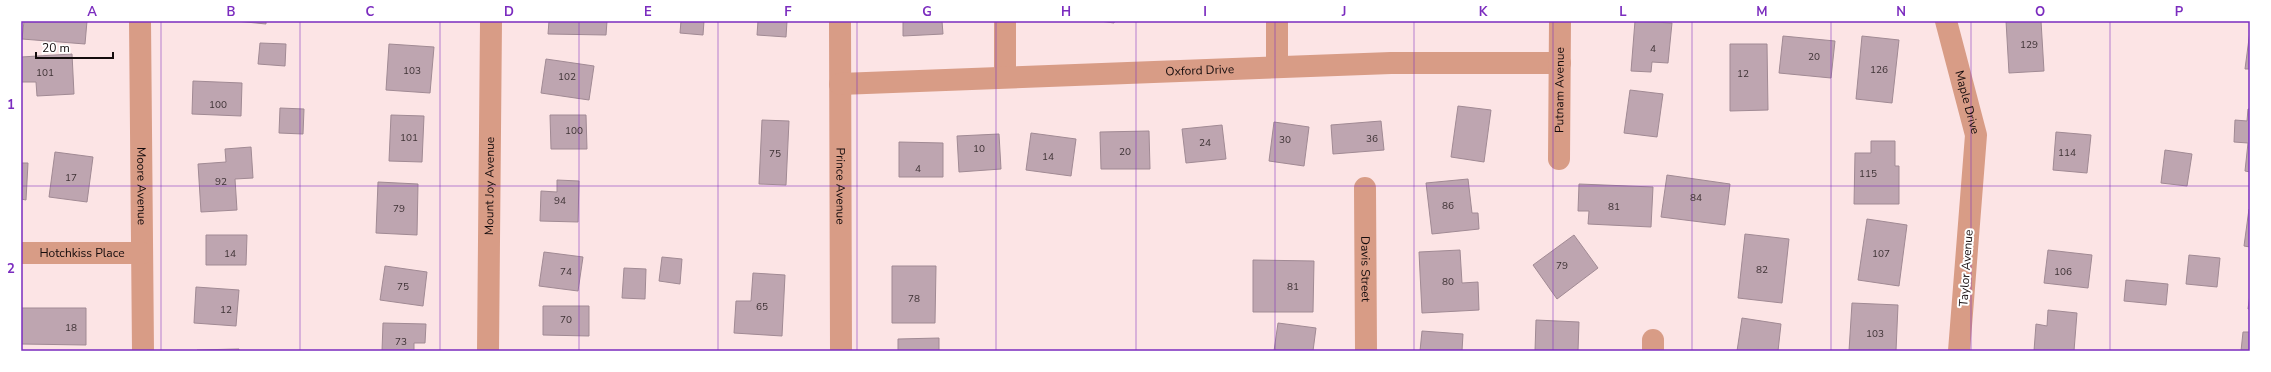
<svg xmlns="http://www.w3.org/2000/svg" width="2271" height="372" font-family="'Nunito Sans',sans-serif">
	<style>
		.building { fill: #bea5b0; stroke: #a18a94 }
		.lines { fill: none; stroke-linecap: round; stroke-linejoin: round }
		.minor { stroke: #d89c86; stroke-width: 22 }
		.grid { fill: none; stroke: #7b2cbf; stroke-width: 1; stroke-opacity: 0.55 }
		.labels { text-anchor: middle; stroke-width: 4; stroke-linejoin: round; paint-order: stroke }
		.number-label { font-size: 10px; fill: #3e3235 }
		.street-label { font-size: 12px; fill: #140b0c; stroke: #fff }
		.neatline { fill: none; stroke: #7b2cbf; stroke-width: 1.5 }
		.grid-label { font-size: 13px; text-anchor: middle; font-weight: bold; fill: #7b2cbf }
	</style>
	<rect width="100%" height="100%" fill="#fce4e5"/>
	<path class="building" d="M24,21H87L85,44L22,39Z
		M236,21H266V24Z
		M549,21H607L606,35L548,34Z
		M681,21H704L703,35L680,33Z
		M758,21H787L786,37L757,35Z
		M903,21H942L943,34L903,36Z
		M1100,21H1115L1114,23Z
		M1635,21L1672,23L1668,63L1652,62L1651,72L1631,71Z
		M2006,21H2041L2044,71L2009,73Z
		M2250,31V69H2245Z
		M1783,36L1835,41L1831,78L1779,73Z
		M1862,36L1899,40L1892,103L1856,99Z
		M260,43L286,44L285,66L258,64Z
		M389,44L434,47L430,93L386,90Z
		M1730,44H1767L1768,110L1730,111Z
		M72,54L74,94L37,96L36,82H21V57Z
		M546,59L594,66L589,100L541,93Z
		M193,81L242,83L241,116L192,114Z
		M1630,90L1663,94L1657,137L1624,133Z
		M1458,106L1491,110L1484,162L1451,157Z
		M280,108L304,109L303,134L279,133Z
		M2248,109H2250V172L2245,171L2248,143L2234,142L2235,120L2247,121Z
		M391,115L424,116L422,162L389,161Z
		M550,115H586L587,149H551Z
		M762,120L789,121L786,185L759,184Z
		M1381,121L1384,150L1333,154L1331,125Z
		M1274,122L1309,127L1304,166L1269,161Z
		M1222,125L1226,159L1186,163L1182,129Z
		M1149,131L1150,169H1101L1100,132Z
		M2056,132L2091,135L2087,173L2053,170Z
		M1031,133L1076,139L1071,176L1026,170Z
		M999,134L1001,169L959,172L957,136Z
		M1871,141H1895V166H1899V204H1854L1855,153H1871Z
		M899,142L943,143V177H899Z
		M251,147L253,178L235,179L237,210L201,212L198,164L226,162L225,149Z
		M2165,150L2192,154L2187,186L2161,183Z
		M55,152L93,157L87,202L49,197Z
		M21,163H28L26,200L21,199Z
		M1667,175L1730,184L1725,225L1661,217Z
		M1468,179L1472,213H1478L1479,229L1432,234L1426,183Z
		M557,180L579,181L578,222L540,221L541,191L557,192Z
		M378,182L418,184L417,235L376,233Z
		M1579,184L1653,187L1651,227L1588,224L1589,211H1578Z
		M2249,209H2250V247L2244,246Z
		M1867,219L1907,225L1899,286L1858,280Z
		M1745,234L1789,239L1782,303L1738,298Z
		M206,235H247L246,265H206Z
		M1574,235L1598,268L1557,299L1533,265Z
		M1460,250L1462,283L1478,282L1479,310L1422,313L1419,252Z
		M2048,250L2092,255L2088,288L2044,283Z
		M544,252L583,257L578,291L539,286Z
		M2189,255L2220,258L2217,287L2186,284Z
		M662,257L682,259L680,284L659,281Z
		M1253,260L1314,261L1313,312H1253Z
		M385,266L427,272L423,306L380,300Z
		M892,266H936L935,323H892Z
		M624,268L646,269L645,299L622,298Z
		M753,273L785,275L782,336L734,333L736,301H751Z
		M2126,280L2168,284L2166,305L2124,301Z
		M196,287L239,290L236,326L194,323Z
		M2250,294V309H2248Z
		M1852,303L1898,305L1896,351H1849Z
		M543,306H589V336L543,335Z
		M21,308H86V345L21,344Z
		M2048,310L2077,313L2074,351H2034L2036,324L2047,326Z
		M1742,318L1781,324L1778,351H1737Z
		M1536,320L1579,322L1578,351H1535Z
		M383,323L426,324L425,343H414V351H382Z
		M1278,323L1316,328L1313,351H1274Z
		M1422,331L1463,334L1462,351H1420Z
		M2243,332H2250V351H2241Z
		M939,338V351H898V339Z
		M239,349V351H197V350Z"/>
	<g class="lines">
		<g class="minor">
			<path id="s1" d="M140,21L143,351"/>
			<path id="s2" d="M840,21L841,351"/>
			<path d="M1005,21V77"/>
			<path d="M1277,21V67"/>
			<path id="s3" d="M1946,21L1976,135L1959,351"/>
			<path id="s4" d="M840,84L1391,63H1560"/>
			<path id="s5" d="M1559,159L1560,21"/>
			<path id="s6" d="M1365,188L1366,351"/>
			<path id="s7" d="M21,253H142"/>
			<path id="s8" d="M488,351L491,21"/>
			<path d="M1653,351V340"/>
		</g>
	</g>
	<path class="grid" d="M161,21V351M300,21V351M440,21V351M579,21V351M718,21V351M857,21V351M996,21V351M1136,21V351M1275,21V351M1414,21V351M1553,21V351M1692,21V351M1831,21V351M1971,21V351M2110,21V351M21,186H2250"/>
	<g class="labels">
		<g class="number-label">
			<text x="2029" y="48">129</text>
			<text x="1653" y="52">4</text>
			<text x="1814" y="60">20</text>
			<text x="1879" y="73">126</text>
			<text x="412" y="74">103</text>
			<text x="45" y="76">101</text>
			<text x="1743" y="77">12</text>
			<text x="567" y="80">102</text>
			<text x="218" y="108">100</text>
			<text x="574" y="134">100</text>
			<text x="409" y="141">101</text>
			<text x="1372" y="142">36</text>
			<text x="1285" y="143">30</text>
			<text x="1205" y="146">24</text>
			<text x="979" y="152">10</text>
			<text x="1125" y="155">20</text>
			<text x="2067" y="156">114</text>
			<text x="775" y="157">75</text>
			<text x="1048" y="160">14</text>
			<text x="918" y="172">4</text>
			<text x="1868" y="177">115</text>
			<text x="71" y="181">17</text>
			<text x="221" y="185">92</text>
			<text x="1696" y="201">84</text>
			<text x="560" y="204">94</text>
			<text x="1448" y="209">86</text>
			<text x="1614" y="210">81</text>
			<text x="399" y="212">79</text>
			<text x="230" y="257">14</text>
			<text x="1881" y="257">107</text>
			<text x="1562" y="269">79</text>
			<text x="1762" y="273">82</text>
			<text x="566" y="275">74</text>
			<text x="2063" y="275">106</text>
			<text x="1448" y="285">80</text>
			<text x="403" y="290">75</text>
			<text x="1293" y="290">81</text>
			<text x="914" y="302">78</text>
			<text x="762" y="310">65</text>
			<text x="226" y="313">12</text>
			<text x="566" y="323">70</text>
			<text x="71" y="331">18</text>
			<text x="1875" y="337">103</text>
			<text x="401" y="345">73</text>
		</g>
		<g class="street-label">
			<text dy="4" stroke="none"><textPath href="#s4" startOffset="360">Oxford Drive</textPath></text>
			<text dy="4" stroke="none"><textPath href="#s5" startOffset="69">Putnam Avenue</textPath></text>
			<text dy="4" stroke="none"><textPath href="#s3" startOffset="84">Maple Drive</textPath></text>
			<text dy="4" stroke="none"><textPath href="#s1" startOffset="165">Moore Avenue</textPath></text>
			<text dy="4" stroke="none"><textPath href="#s8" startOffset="165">Mount Joy Avenue</textPath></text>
			<text dy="4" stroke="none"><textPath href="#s2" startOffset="165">Prince Avenue</textPath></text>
			<text dy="4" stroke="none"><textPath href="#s7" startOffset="61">Hotchkiss Place</textPath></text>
			<text transform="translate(1966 268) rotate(-86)" y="4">Taylor Avenue</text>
			<text dy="4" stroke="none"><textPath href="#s6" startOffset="81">Davis Street</textPath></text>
		</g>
	</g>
	<rect width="2271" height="372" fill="none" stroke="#ffffff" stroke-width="44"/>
	<path d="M36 52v6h77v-6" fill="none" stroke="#140b0c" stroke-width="2"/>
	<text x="42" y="52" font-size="12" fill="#140b0c" stroke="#ffffff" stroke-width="3" paint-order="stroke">20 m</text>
	<rect x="22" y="22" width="2227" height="328" class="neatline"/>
	<g class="grid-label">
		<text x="92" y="16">A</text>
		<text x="231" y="16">B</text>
		<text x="370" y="16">C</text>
		<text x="509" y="16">D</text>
		<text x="648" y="16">E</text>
		<text x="788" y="16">F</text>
		<text x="927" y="16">G</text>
		<text x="1066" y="16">H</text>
		<text x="1205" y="16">I</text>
		<text x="1344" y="16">J</text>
		<text x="1483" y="16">K</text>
		<text x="1623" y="16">L</text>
		<text x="1762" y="16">M</text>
		<text x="1901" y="16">N</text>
		<text x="2040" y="16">O</text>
		<text x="2179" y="16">P</text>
		<text x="11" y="109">1</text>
		<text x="11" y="273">2</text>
	</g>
</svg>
